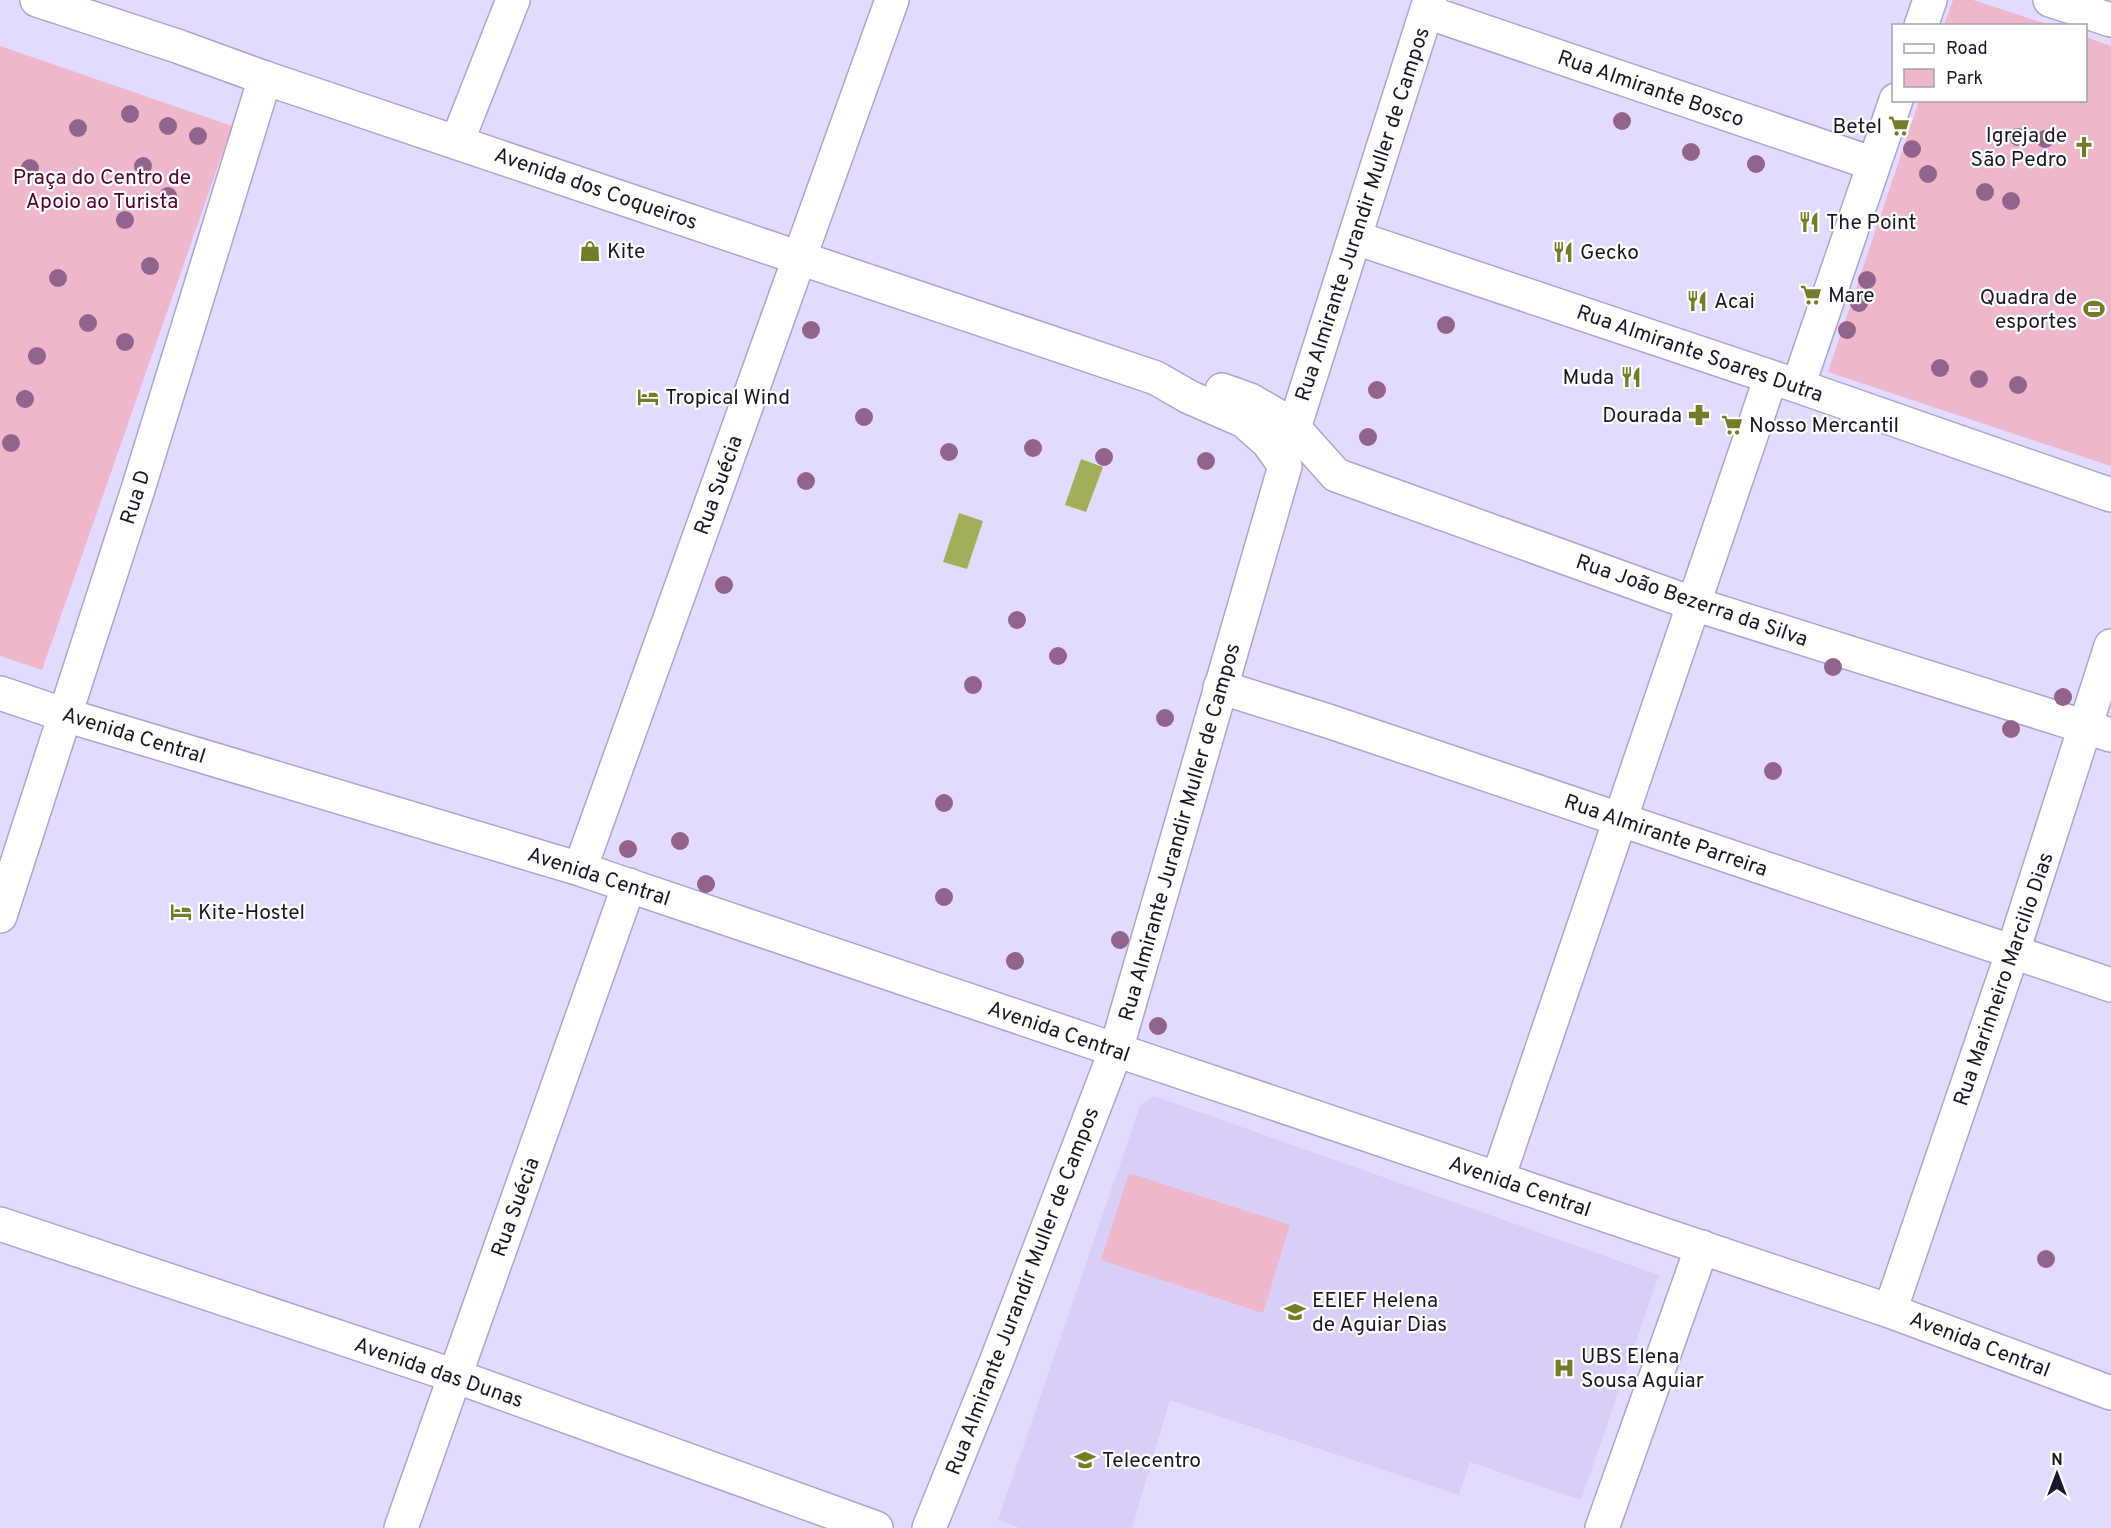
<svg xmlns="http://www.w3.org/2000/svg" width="2111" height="1528" font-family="Overpass,sans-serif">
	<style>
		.built { fill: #d8cef8 }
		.green { fill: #efb7cb }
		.water { fill: #a3ae5a }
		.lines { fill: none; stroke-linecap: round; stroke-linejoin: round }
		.minor-casing { stroke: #ada3ce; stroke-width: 36 }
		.major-casing { stroke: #ada3ce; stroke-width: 36 }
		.minor { stroke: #fff; stroke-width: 33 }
		.major { stroke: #fff; stroke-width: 33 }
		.tree { fill: #92648b }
		.labels { text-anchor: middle; stroke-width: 4.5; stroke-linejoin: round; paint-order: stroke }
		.street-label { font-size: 21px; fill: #1b1727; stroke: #fff }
		.poi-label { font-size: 21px; fill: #1b1727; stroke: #fff; text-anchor: start }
		.park-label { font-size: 21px; fill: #4f022c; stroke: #fff }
	</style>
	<rect width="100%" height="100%" fill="#e3dbff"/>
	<path class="built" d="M1154,1096L1659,1275L1581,1500L1470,1462L1459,1495L1170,1400L1132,1528H1020L998,1520L1140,1106Z"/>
	<path class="green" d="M1953,0H1973L2050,25H1944Z
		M2086,37L2111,46V466L1828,372L1919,101L2086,100Z
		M0,46L232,126L42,670L0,656Z
		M1129,1173L1290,1225L1263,1313L1101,1260Z"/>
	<path class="water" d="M1081,459L1103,467L1086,512L1065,505Z
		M959,513L983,521L967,569L943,562Z"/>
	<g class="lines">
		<defs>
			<path id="minor" d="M2050,0L2111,20
				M1427,12L1874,164
				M1921,26L1930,0
				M457,142L513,0
				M1356,238L1798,386L2111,495
				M1798,386L1896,100
				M1294,428L1430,0
				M1220,687L1328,721L2111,985
				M0,693L65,715L580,869L1116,1050L995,1365L929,1528
				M580,869C683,579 790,291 892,0
				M0,916L139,486L265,78
				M1498,1178L1771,377
				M0,1224L455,1376L876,1528
				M1890,1311L2013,951L2111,646
				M401,1528L629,885
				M1602,1528L1702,1247"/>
			<path id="major" d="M37,0L177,46L265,78L1156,378L1189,397L1244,421L1268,442L1285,466L1116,1050L1890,1311L2111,1393
				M1222,390L1250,400L1281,418L1294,428L1336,475L1694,604L2111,735"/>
		</defs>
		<use href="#minor" class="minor-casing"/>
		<use href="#major" class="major-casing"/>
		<use href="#minor" class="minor"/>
		<use href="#major" class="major"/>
	</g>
	<g class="tree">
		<circle cx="130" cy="114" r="9"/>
		<circle cx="1622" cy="121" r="9"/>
		<circle cx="168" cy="126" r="9"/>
		<circle cx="78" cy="128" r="9"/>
		<circle cx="198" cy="136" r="9"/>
		<circle cx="2018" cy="137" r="9"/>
		<circle cx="2045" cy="139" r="9"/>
		<circle cx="1912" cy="149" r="9"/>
		<circle cx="1691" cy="152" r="9"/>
		<circle cx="1756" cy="164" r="9"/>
		<circle cx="143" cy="166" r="9"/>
		<circle cx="30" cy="168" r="9"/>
		<circle cx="1928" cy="174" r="9"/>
		<circle cx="1985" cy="192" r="9"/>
		<circle cx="168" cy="196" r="9"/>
		<circle cx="2011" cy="201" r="9"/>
		<circle cx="125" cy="220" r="9"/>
		<circle cx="150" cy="266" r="9"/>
		<circle cx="58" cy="278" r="9"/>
		<circle cx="1867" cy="280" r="9"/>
		<circle cx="1859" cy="303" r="9"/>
		<circle cx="88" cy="323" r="9"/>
		<circle cx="1446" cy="325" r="9"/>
		<circle cx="811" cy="330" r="9"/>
		<circle cx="1847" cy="330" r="9"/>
		<circle cx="125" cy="342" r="9"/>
		<circle cx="37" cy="356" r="9"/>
		<circle cx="1940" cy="368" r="9"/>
		<circle cx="1979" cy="379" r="9"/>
		<circle cx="2018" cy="385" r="9"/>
		<circle cx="1377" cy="390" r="9"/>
		<circle cx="25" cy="399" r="9"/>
		<circle cx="864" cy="417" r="9"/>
		<circle cx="1368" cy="437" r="9"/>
		<circle cx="11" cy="443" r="9"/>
		<circle cx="1033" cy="448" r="9"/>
		<circle cx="949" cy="452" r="9"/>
		<circle cx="1104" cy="457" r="9"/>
		<circle cx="1206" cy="461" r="9"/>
		<circle cx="806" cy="481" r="9"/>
		<circle cx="724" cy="585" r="9"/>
		<circle cx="1017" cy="620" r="9"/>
		<circle cx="1058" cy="656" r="9"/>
		<circle cx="1833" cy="667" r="9"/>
		<circle cx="973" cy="685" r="9"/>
		<circle cx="2063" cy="697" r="9"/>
		<circle cx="1165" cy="718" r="9"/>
		<circle cx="2011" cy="729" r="9"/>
		<circle cx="1773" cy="771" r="9"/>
		<circle cx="944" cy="803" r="9"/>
		<circle cx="680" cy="841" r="9"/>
		<circle cx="628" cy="849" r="9"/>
		<circle cx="706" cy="884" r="9"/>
		<circle cx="944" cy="897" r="9"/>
		<circle cx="1120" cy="940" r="9"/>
		<circle cx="1015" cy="961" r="9"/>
		<circle cx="1158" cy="1026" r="9"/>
		<circle cx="2046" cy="1259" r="9"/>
	</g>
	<defs>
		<symbol id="supermarket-bare" viewBox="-9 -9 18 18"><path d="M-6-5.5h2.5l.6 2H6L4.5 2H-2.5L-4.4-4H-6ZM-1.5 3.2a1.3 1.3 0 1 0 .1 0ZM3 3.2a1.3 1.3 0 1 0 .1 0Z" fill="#737c27" stroke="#fff" stroke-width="2.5" paint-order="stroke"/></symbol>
		<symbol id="church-bare" viewBox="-9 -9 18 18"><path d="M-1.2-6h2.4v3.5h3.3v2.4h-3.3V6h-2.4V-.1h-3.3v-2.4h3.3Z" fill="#737c27" stroke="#fff" stroke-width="2.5" paint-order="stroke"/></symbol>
		<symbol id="restaurant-bare" viewBox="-9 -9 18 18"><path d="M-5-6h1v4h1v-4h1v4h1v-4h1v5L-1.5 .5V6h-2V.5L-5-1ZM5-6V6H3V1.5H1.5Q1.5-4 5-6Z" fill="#737c27" stroke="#fff" stroke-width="2.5" paint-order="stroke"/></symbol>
		<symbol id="shop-bare" viewBox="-9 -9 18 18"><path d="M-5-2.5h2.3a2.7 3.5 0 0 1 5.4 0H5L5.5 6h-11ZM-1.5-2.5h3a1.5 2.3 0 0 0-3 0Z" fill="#737c27" stroke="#fff" stroke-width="2.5" paint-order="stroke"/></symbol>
		<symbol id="stadium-bare" viewBox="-9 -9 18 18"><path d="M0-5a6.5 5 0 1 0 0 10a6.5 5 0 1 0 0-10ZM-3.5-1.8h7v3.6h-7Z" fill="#737c27" stroke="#fff" stroke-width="2.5" paint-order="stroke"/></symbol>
		<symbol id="hotel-bare" viewBox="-9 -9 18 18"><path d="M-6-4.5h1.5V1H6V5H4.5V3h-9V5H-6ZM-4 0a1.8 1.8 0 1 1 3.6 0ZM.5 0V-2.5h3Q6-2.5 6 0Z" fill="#737c27" stroke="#fff" stroke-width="2.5" paint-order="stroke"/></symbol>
		<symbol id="pharmacy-bare" viewBox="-9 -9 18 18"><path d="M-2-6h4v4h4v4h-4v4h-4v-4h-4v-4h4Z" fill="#737c27" stroke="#fff" stroke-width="2.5" paint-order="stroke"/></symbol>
		<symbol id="school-bare" viewBox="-9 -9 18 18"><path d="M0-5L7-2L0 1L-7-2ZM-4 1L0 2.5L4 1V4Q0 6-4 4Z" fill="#737c27" stroke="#fff" stroke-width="2.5" paint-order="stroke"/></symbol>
		<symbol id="hospital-bare" viewBox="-9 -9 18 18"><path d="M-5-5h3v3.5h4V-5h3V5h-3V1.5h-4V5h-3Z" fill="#737c27" stroke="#fff" stroke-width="2.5" paint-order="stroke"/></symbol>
	</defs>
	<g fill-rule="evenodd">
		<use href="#supermarket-bare" x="1884" y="111" width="30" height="30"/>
		<use href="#church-bare" x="2069" y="132" width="30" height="30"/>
		<use href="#restaurant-bare" x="1794" y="207" width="30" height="30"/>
		<use href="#shop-bare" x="575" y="236" width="30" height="30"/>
		<use href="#restaurant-bare" x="1548" y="237" width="30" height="30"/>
		<use href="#supermarket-bare" x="1796" y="280" width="30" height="30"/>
		<use href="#restaurant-bare" x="1682" y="286" width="30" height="30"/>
		<use href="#stadium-bare" x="2079" y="294" width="30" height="30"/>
		<use href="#restaurant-bare" x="1616" y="362" width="30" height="30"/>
		<use href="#hotel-bare" x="633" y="382" width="30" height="30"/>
		<use href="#pharmacy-bare" x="1684" y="400" width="30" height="30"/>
		<use href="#supermarket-bare" x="1717" y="410" width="30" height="30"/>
		<use href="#hotel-bare" x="166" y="897" width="30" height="30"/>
		<use href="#school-bare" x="1280" y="1297" width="30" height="30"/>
		<use href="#hospital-bare" x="1549" y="1353" width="30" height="30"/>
		<use href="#school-bare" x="1070" y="1445" width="30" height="30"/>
	</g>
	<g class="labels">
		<g class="street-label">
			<text transform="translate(1651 88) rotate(19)" y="7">Rua Almirante Bosco</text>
			<text transform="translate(596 188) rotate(19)" y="7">Avenida dos Coqueiros</text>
			<text transform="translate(1362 214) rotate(-72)" y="7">Rua Almirante Jurandir Muller de Campos</text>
			<text transform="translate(1700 353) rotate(19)" y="7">Rua Almirante Soares Dutra</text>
			<text transform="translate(718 485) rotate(-70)" y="7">Rua Suécia</text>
			<text transform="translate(135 497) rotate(-72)" y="7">Rua D</text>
			<text transform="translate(1692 600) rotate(19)" y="7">Rua João Bezerra da Silva</text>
			<text transform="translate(134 735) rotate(17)" y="7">Avenida Central</text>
			<text transform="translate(1179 832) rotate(-74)" y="7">Rua Almirante Jurandir Muller de Campos</text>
			<text transform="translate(1666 835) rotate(19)" y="7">Rua Almirante Parreira</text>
			<text transform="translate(599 876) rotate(18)" y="7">Avenida Central</text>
			<text transform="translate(2003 979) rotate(-71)" y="7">Rua Marinheiro Marcilio Dias</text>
			<text transform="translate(1059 1031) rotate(19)" y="7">Avenida Central</text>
			<text transform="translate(1520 1186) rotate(19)" y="7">Avenida Central</text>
			<text transform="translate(515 1207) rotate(-70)" y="7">Rua Suécia</text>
			<text transform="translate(1022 1291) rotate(-69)" y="7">Rua Almirante Jurandir Muller de Campos</text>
			<text transform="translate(1980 1344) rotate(21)" y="7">Avenida Central</text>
			<text transform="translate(439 1372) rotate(19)" y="7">Avenida das Dunas</text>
		</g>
		<g class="poi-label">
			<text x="1882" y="133" text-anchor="end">Betel</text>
			<text x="2067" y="142" text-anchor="end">Igreja de<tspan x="2067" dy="24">São Pedro</tspan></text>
			<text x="1826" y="229">The Point</text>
			<text x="607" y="258">Kite</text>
			<text x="1580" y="259">Gecko</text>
			<text x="1828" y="302">Mare</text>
			<text x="2077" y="304" text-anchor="end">Quadra de<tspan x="2077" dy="24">esportes</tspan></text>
			<text x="1714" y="308">Acai</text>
			<text x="1614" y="384" text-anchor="end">Muda</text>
			<text x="665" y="404">Tropical Wind</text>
			<text x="1682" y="422" text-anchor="end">Dourada</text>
			<text x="1749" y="432">Nosso Mercantil</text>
			<text x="198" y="919">Kite-Hostel</text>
			<text x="1312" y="1307">EEIEF Helena<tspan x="1312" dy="24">de Aguiar Dias</tspan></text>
			<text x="1581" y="1363">UBS Elena<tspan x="1581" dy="24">Sousa Aguiar</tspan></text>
			<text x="1102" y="1467">Telecentro</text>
		</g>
		<g class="park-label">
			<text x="102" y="184">Praça do Centro de<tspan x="102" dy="24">Apoio ao Turista</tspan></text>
		</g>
	</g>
	<rect x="1892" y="24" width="195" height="78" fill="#ffffff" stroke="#a4a2a9" stroke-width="1.5"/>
	<rect x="1904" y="44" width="30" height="9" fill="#ffffff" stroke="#a4a2a9" stroke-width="1.5"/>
	<text x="1946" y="54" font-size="18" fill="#1b1727">Road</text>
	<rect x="1904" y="69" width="30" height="18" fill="#efb7cb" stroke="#a4a2a9" stroke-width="1.5"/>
	<text x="1946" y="84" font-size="18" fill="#1b1727">Park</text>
	<g transform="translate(2057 1474)" stroke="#ffffff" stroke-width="4.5" paint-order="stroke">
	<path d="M0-4.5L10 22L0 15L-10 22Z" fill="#1b1727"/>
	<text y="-9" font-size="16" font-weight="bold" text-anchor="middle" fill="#1b1727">N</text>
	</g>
</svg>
